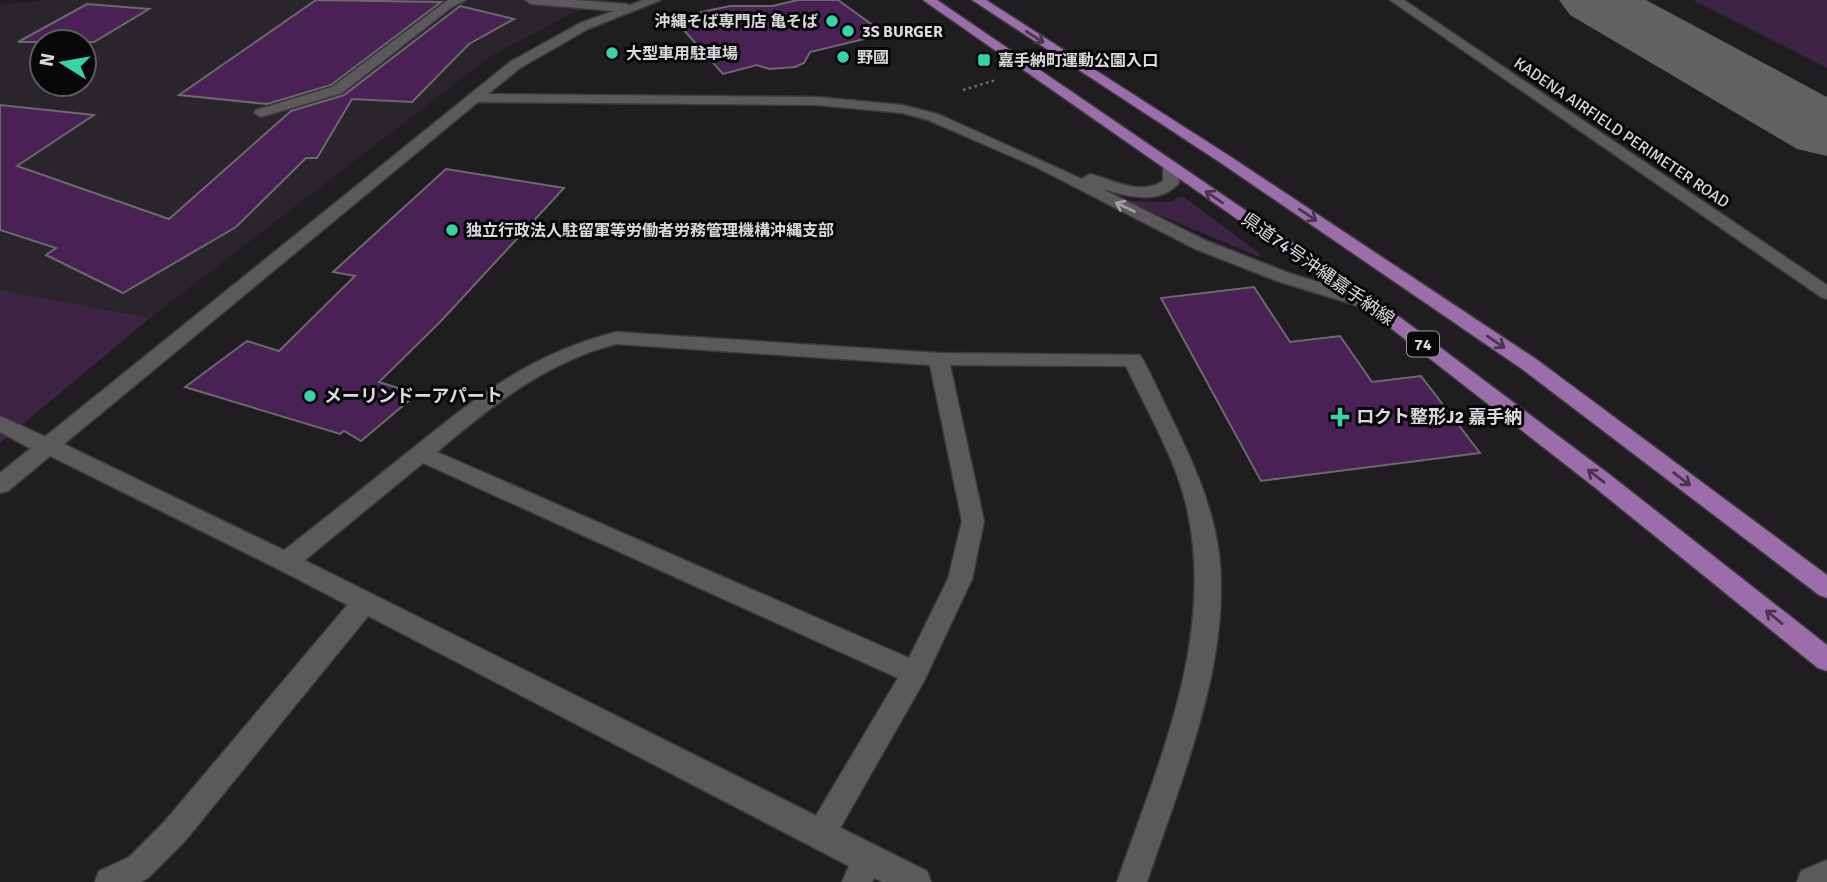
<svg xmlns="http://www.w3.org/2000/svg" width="1827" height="882" font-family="Signika,'Noto Sans JP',sans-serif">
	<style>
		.built { fill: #2a242c; fill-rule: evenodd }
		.green { fill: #3d2445 }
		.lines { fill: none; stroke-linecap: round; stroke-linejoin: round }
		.taxiway { fill: #626062; fill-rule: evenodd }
		.building { fill: #492155; stroke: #6c696d; stroke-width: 2 }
		.lane-casing { stroke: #3b393c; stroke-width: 3 }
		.street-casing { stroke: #3b393c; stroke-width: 3 }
		.secondary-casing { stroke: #3b393c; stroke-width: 3 }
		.primary-casing { stroke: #3b393c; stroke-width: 3 }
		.path { stroke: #6d6b6e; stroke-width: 2.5; stroke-dasharray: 2.5 3.5; stroke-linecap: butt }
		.lane { fill: #5c595d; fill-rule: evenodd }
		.street { fill: #5c595d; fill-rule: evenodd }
		.secondary { fill: #5c595d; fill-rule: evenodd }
		.primary { fill: #9b6daa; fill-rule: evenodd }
		.oneway { stroke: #4a3551 }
		.oneway2 { stroke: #a29fa2 }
		.poi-dot { fill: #39d4a5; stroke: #080709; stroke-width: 2.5 }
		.labels { text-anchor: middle; stroke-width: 6; stroke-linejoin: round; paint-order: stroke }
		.far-poi-label { font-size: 16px; font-weight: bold; fill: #dbd9db; stroke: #080709; text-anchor: start }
		.far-street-label { font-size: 16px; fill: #dbd9db; stroke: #080709 }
		.shield { fill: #080709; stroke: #9c9a9c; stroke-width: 2 }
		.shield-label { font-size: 16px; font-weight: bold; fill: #dbd9db }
		.street-label { font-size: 18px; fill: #dbd9db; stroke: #080709 }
		.poi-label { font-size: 18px; font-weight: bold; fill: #dbd9db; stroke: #080709; text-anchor: start }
	</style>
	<rect width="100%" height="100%" fill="#1f1d20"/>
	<path class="built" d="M46,0H611L573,13L491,56L150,318L0,290V5ZM42,42H84V84H42Z"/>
	<path class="green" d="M1693,0H1827V68Z
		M1179,197H1184L1259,253L1260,257L1125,201L1171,202Z
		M0,290L150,318L0,443Z"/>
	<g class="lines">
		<path class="taxiway" d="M1559,0H1646L1827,97V156L1797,149L1570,15Z"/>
	</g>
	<path class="building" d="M316,0L441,2L331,85L267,104L179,95Z
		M798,0H838L885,34L810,52L804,63L795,67L769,69L757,65L723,74L673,18L730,6H772Z
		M87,4L149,9L94,42H18Z
		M460,6L514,19L469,44L412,102L352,99L317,158H306L236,227L123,293L46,255L56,248L0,230V105L94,115L17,166L169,219L291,111L344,95Z
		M446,169L564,188L440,322L379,382L417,394L361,441L344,431L340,434L185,387L247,341L279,351L355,276L333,272Z
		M1254,287L1290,342L1340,336L1372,382L1421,376L1480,453L1261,481L1161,298Z"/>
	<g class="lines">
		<defs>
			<path id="lane" d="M448,0H466L452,7L342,93L261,117L254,113L256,110L332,87Z
				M525,0H575L627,4L633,8L627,12L531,4Z
				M1390,0H1404L1827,285V299L1821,297Z
				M0,416L55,441L59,446L55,451C38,457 15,439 0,432Z"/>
			<path id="street" d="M616,332L939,353L1140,355C1152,375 1161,397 1171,417C1191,458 1211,501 1218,547C1234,657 1181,779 1147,882H1117C1159,761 1217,634 1186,504C1174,456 1147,411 1126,366L950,365L984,521L972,579L924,681L831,844L821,848L811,844L807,834L811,824L898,678L423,463L294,569L286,571L278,569L274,562L278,555C320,522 361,490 403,456C473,400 526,355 616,332ZM616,344L930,365L962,521L948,579L909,658L437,452C491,406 546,362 616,344Z
				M364,593L373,596L376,603L373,610L185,841L149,877L141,882H95L99,871L129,857L165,821L355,596Z"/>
			<path id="secondary" d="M644,0H661L588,29L520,68L488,94L817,97L902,105L938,114L1082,179L1090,174C1114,180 1140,196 1163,181V167L1171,162L1179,167V183C1159,206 1125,196 1100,188L1207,241L1289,273L1377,300L1380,304L1377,308H1365L1277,281L1195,249L1036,167L928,120L902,113L817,105L478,102L64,444L294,555L927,871L931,882H883L874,878L872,882H842L849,866L278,569L50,456L8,491L0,493V473L510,62L580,23Z
				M1827,860V882H1797L1801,871Z"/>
			<path id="primary" d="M923,0H937L1377,300L1609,474L1827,645V671L1818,668L1593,486L1365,308Z
				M972,0H986L1231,157L1536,359L1827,575V598L1819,595L1522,369L1221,163Z"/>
		</defs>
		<use href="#lane" class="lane-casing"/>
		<use href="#street" class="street-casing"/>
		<use href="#secondary" class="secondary-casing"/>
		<use href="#primary" class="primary-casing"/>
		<path class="path" d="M963,90L996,80"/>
		<use href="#lane" class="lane"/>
		<use href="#street" class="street"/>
		<use href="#secondary" class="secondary"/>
		<use href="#primary" class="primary"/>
	</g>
	<defs><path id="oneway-shaft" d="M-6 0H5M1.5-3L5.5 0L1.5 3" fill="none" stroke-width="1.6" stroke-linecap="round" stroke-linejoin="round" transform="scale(1.75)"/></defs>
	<g class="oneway">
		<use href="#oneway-shaft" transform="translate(1035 37) rotate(33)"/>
		<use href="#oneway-shaft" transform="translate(1214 197) rotate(-146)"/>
		<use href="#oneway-shaft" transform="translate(1308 215) rotate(34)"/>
		<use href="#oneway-shaft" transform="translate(1496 342) rotate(34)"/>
		<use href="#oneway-shaft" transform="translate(1596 476) rotate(-142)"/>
		<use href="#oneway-shaft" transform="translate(1682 479) rotate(37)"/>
		<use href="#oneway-shaft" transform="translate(1774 617) rotate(-141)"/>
	</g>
	<use class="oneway2" href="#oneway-shaft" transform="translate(1125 207) rotate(-154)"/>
	<g class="poi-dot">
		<circle cx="832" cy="21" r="7"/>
		<circle cx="848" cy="31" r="7"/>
		<circle cx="612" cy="53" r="7"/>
		<circle cx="843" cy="57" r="7"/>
		<rect x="977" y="53" width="14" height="14" rx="3.5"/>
		<circle cx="452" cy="230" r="7"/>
		<circle cx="310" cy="396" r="7"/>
		<path d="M1336.5 406.5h7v7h7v7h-7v7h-7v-7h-7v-7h7z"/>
	</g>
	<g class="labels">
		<g class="far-poi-label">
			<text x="818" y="27" text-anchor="end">沖縄そば専門店 亀そば</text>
			<text x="862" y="37">3S BURGER</text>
			<text x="626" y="59">大型車用駐車場</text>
			<text x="857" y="63">野國</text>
			<text x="998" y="66">嘉手納町運動公園入口</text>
			<text x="466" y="236">独立行政法人駐留軍等労働者労務管理機構沖縄支部</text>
		</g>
		<g class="far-street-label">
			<text transform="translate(1622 132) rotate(34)" y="6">KADENA AIRFIELD PERIMETER ROAD</text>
		</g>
		<rect class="shield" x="1407" y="331.5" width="32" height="25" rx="5"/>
		<g class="shield-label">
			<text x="1423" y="350">74</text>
		</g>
		<g class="street-label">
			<text transform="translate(1318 269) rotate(35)" y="6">県道74号沖縄嘉手納線</text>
		</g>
		<g class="poi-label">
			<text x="324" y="402">メーリンドーアパート</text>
			<text x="1356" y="423">ロクト整形J2 嘉手納</text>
		</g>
	</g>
	<g transform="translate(63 63) rotate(281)"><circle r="33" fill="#080709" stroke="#5c5b5d" stroke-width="2"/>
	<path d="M0-5L12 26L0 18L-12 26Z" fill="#39d4a5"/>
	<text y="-10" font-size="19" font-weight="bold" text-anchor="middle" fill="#dbd9db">N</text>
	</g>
</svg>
